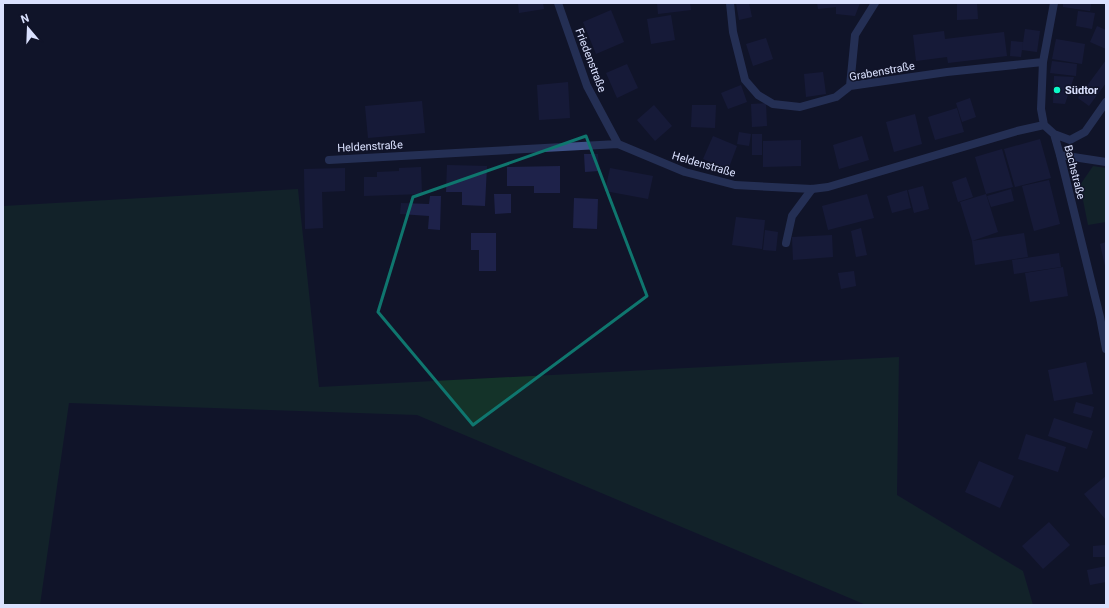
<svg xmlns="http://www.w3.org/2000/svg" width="1109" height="608" font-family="Roboto,sans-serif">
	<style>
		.green { fill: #143329 }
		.building { fill: #1e224a }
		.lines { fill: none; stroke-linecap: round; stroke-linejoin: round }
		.service { stroke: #3d5187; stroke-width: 8 }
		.minor { stroke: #3d5187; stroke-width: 8 }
		.marked { fill: none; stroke: #0f766e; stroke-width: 3; stroke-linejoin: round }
		.poi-dot { fill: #0bf9c8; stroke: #111429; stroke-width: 1.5 }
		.labels { text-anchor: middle; stroke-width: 3; stroke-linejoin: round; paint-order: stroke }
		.street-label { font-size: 11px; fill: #dae1fe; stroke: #111429 }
		.poi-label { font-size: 11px; font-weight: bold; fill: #dae1fe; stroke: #111429; text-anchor: start }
	</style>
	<rect width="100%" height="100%" fill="#111429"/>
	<path class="green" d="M1093,166L1106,168V222L1088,225L1080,185Z
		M298,189L319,387L899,357L897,495L1023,571L1033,605H866L417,415L69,403L40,605H3V206Z"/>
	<path class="building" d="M518,3H543L544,9L519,13Z
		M657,3H690L691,10L658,14Z
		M736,3H749L752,17L739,20Z
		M817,3H860L855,16L836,14V7L818,9Z
		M957,3H977L978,19L957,20Z
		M1063,3H1091L1090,11L1063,7Z
		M611,10L624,42L596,54L583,22Z
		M1078,11L1095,13L1092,29L1076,26Z
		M671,15L675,40L651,44L647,19Z
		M1097,26L1106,30V49L1090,42Z
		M1025,29L1040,31L1037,52L1022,50Z
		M944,31L945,39L1004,32L1007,56L948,63L947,57L916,61L913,35Z
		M766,38L773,59L753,66L746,44Z
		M1056,39L1085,44L1082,64L1052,59Z
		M1011,41L1023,42L1021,57L1010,56Z
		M1106,60V83L1089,106L1078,98Z
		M1052,61L1077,64L1076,76L1050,73Z
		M627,64L638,88L617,98L606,73Z
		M823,72L826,94L806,97L804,74Z
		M1054,76L1074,77L1065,104L1053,103Z
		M568,82L570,118L539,120L537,85Z
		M741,85L747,102L728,109L721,93Z
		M970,98L976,117L962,122L956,103Z
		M422,101L425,133L368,138L365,106Z
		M766,103L767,126L752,127L751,104Z
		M654,105L672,126L655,141L637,120Z
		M692,105H716L715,128L691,127Z
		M957,108L964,132L935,140L928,117Z
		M915,114L922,144L894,152L886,122Z
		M739,132L751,134L749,146L737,144Z
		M752,134H762V155H752Z
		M713,136L737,146L728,170L703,159Z
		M862,136L869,160L839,169L833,145Z
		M1040,139L1051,178L1015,187L1004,149Z
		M801,140V166L763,167V141Z
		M1002,149L1013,187L986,194L975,157Z
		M584,154H598L599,171L585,172Z
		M447,165L487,166L485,206L462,205V192H446Z
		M560,166V193H534V186H507V167Z
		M421,167L422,194L364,196V177H377V172L399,171V168Z
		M345,168V191L322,192L323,228L305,229L304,169Z
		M610,168L653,176L648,199L605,191Z
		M966,177L973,197L958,202L952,182Z
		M1049,180L1060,224L1034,231L1022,186Z
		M923,186L929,209L914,213L908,190Z
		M1011,189L1014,201L991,207L987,196Z
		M907,190L911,208L892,213L887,196Z
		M494,194H511V213L495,214Z
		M867,194L874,218L828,230L822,206Z
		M986,194L998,232L972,241L960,202Z
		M430,196H441L440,230L428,229L429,216L400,214L401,203L429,204Z
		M574,198L598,199L597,229L573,228Z
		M736,217L765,220L762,249L732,245Z
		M861,228L867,255L856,257L851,231Z
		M765,230L778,232L776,251L763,250Z
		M471,233H496V271H479V250H471Z
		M1024,233L1028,257L975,265L972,241Z
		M832,235L833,257L793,260L792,237Z
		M1106,242V266H1105L1100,244Z
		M1059,253L1061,267L1014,274L1012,260Z
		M1063,267L1068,296L1030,302L1025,273Z
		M854,271L856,286L841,289L838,273Z
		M1086,362L1093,394L1054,401L1048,370Z
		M1076,402L1094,407L1091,418L1073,413Z
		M1054,418L1093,431L1087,449L1048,436Z
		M1026,434L1066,447L1058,472L1018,459Z
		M979,461L1014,476L1000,508L965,492Z
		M1106,476V520L1084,494Z
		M1049,522L1070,545L1043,569L1022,546Z
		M1105,545L1106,557H1093V546Z
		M1106,566V582L1090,585L1087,570Z"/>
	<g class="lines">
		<path class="service" d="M786,243L792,216L812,189"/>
		<path class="minor" d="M558,3L587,86L618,144
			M730,3L733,32L745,80L758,95L773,104L800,107L836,97L850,86L947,72L1043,62
			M1054,3L1043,62L1041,109L1044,125L1054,134L1060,155L1100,317L1106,349
			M850,86L855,35L875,3
			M1054,134L1070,140L1085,132L1106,102
			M1060,155L1106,162
			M329,160L618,144L685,172L735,185L812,189L828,187L1017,131L1044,125"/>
	</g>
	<path d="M0 0H1109V608H0ZM586,136L647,296L473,425L378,312L413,197Z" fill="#111429" fill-opacity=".55" fill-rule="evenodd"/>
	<path class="marked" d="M586,136L647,296L473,425L378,312L413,197Z"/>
	<circle class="poi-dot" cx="1057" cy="90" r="4"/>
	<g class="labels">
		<g class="street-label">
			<text transform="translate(591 60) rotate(69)" y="4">Friedenstraße</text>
			<text transform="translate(882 71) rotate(-10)" y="4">Grabenstraße</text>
			<text transform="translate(370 146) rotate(-3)" y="4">Heldenstraße</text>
			<text transform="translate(704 164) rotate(16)" y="4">Heldenstraße</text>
			<text transform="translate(1075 172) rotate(76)" y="4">Bachstraße</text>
		</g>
		<g class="poi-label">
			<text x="1065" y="94">Südtor</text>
		</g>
	</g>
	<rect width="1109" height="608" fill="none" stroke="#dae1fe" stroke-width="8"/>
	<g transform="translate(28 28) rotate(341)" stroke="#111429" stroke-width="3" paint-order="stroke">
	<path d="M0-3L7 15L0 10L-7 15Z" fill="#dae1fe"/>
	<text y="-6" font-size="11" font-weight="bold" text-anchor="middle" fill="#dae1fe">N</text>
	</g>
</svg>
